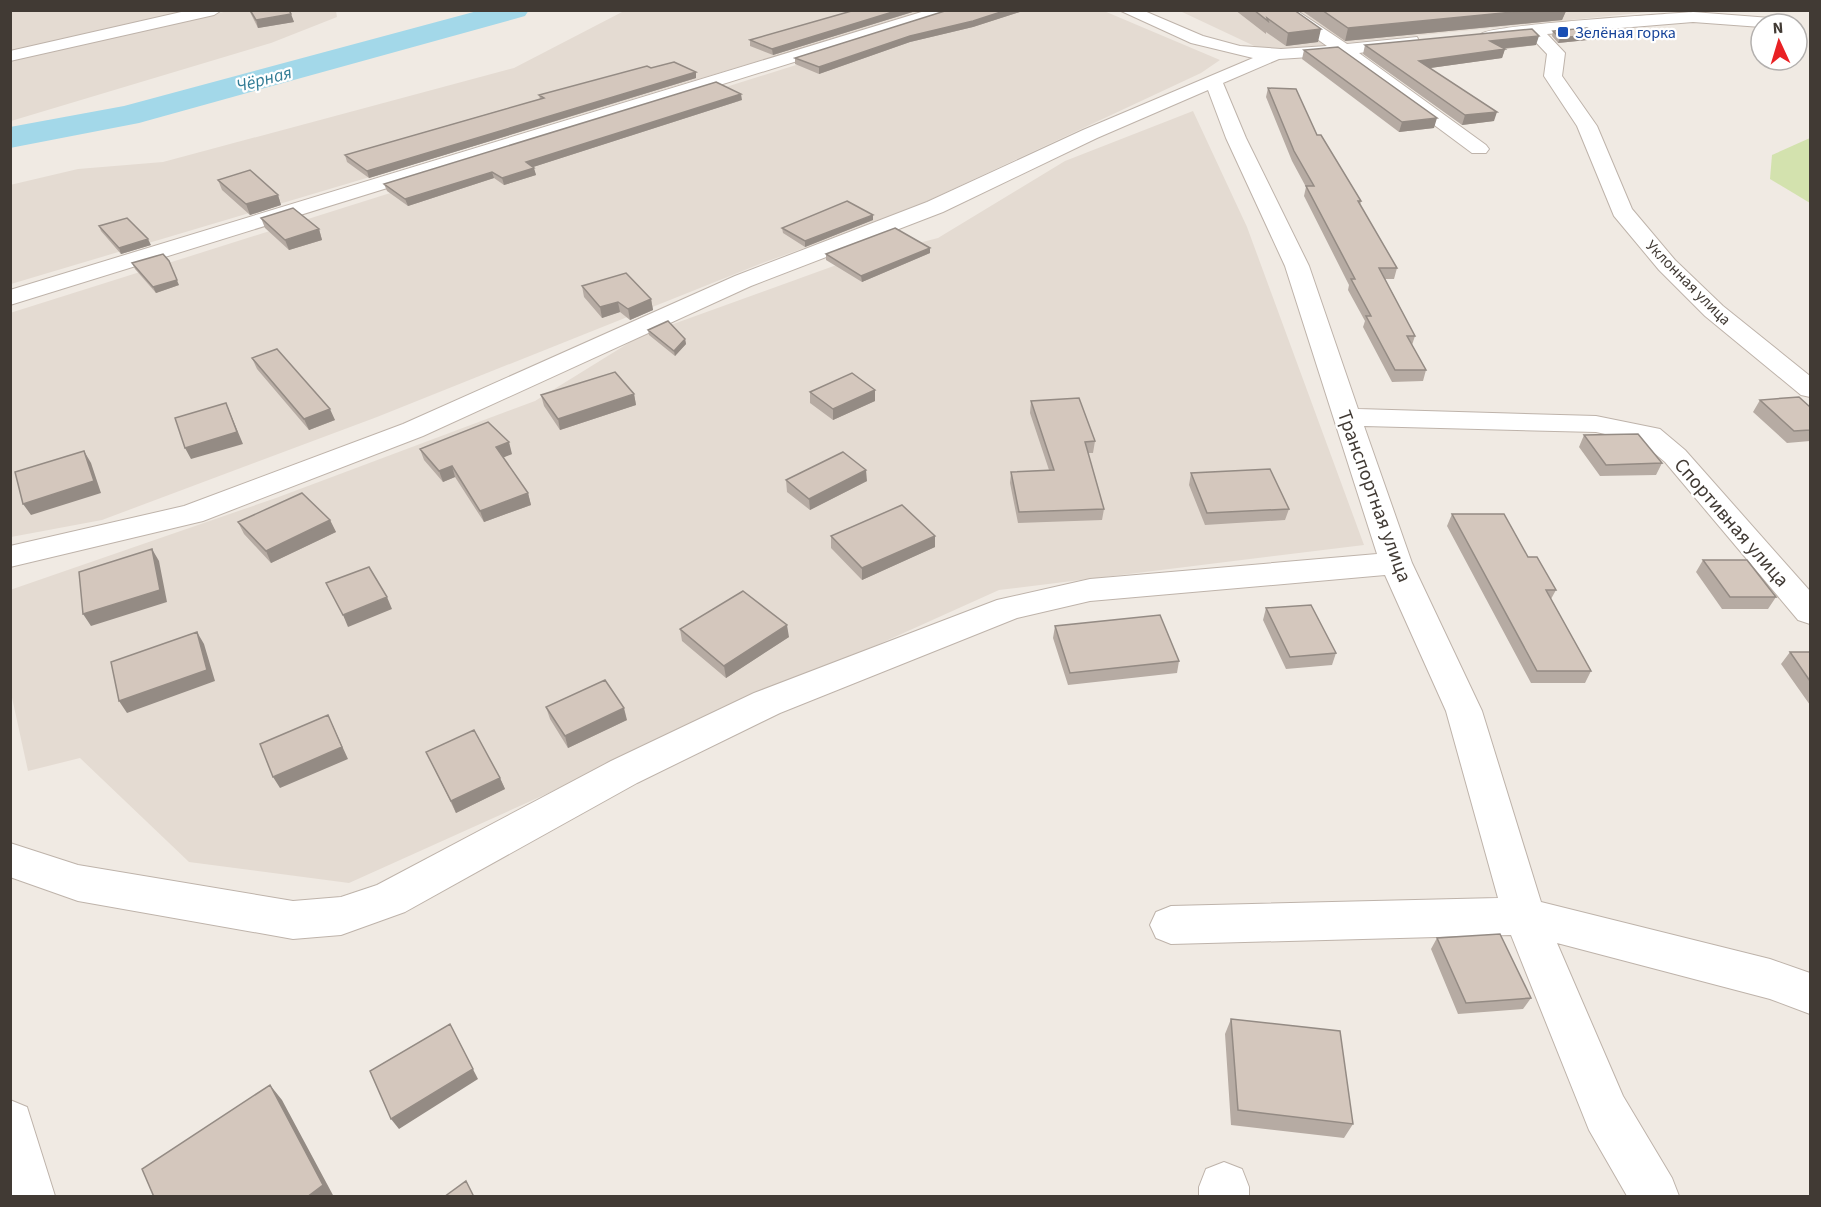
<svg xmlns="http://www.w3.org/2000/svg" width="1821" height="1207" font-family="'Source Sans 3',sans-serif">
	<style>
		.residential { fill: #e4dbd2 }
		.green { fill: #d3e2ae }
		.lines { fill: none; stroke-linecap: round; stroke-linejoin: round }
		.river { fill: #a3d8e9; fill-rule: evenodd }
		.minor-casing { stroke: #beb3aa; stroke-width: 2 }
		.minor { fill: #fff; fill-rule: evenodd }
		.wall { fill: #b6aba3 }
		.shaded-wall { fill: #948b84 }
		.building { fill: #d4c7bd; stroke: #948b84; stroke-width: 1.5 }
		.transit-dot { fill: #1a4fb4; stroke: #fff; stroke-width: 2 }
		.labels { text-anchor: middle; stroke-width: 4.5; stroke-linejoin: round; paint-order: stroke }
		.far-transit-label { font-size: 16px; fill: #164399; stroke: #fff; text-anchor: start }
		.far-street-label { font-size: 16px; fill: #413a34; stroke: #fff }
		.far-water-label { font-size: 18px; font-style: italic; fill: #327c95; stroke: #fff }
		.street-label { font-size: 20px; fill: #413a34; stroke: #fff }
	</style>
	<rect width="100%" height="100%" fill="#f0eae3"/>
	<path class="residential" d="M11,10L197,11L11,53Z
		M228,11H336L337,17L271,43L11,121L10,61Z
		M624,11H927L11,284L10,185L78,169L163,162L514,68Z
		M967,11H1104L1220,60L1201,73L906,211L760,264L377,417L102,520L11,537L10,313Z
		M1180,11H1658L1265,51Z
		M1193,111L1247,227L1364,545L999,590L349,883L189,862L80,758L28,771L11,693L10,590L276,498L535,401L640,336L842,263L938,238L1065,161Z"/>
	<path class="green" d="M1810,138V203L1770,179L1772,155Z"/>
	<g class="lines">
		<path class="river" d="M481,10H529L525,16L139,123L10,148V127L124,106Z"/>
		<defs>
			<path id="minor" d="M190,10H222L214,15L10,61V51Z
				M928,10H954L952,13L10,305V290Z
				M1119,10H1142L1203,36L1240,46L1281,49L1327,46L1276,10H1296L1347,44L1417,37L1419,41L1417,45L1359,53L1486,145L1489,149L1486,153H1472L1340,55L1279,59L1223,83L1246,138L1309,266L1358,409L1596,416L1660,429L1685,450L1810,591V624L1798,620L1665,462L1641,442L1596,432L1364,426L1412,563L1482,711L1541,902L1770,959L1810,973V1014L1770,999L1557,943L1623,1096L1672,1178L1679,1196H1627L1589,1130L1511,935L1171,944L1156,938L1150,925L1156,912L1171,906L1498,898L1446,711L1385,575L1090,601L1017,618L780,713L637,783L405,912L341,935L293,939L78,901L10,877V843L78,865L293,901L341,897L377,885L611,761L754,693L997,600L1090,579L1377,554L1285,266L1226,138L1208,90L1097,138L943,212L751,286L423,436L203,521L10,567V546L184,506L403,424L735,276L927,202L1083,130L1253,58L1191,43Z
				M1693,12L1783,19L1791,24H1761V27L1693,22L1547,34L1565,53L1562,76L1597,126L1632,209L1675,260L1723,306L1810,376V397L1801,395L1705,316L1659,270L1614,216L1577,126L1544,76L1547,54L1530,36L1489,39L1481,34C1488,25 1667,14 1693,12Z
				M10,1100L27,1107L55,1196H10Z
				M1224,1162L1242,1169L1249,1187V1196H1199V1187L1206,1169Z"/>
		</defs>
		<use href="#minor" class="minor-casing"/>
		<use href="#minor" class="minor"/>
	</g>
	<path class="wall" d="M249,10H289L294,22L258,28Z
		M855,10H919L773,55L750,46V40Z
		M948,10H1026L973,27L910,42L819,74L795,64V58Z
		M1235,10H1294L1318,42L1286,46L1266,32V34Z
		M1301,10H1569L1566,11L1562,20L1345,41Z
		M1553,31L1599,34L1597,39L1558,43L1552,36Z
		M1365,45H1536L1504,49H1505L1502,58L1430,68L1494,121L1462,125L1363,54Z
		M1304,50L1434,128L1399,132L1302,59Z
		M696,72V78L369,178L347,162L345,155L540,99L539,95Z
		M1268,88L1317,135L1361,201L1360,205L1397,268L1394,279H1385L1415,336L1412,345L1426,370L1423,381L1392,382L1363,327L1365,321L1348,290L1349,285L1304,196L1306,187L1292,161L1266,97Z
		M742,100L533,167L536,175L504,185L494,178L408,206L387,191L384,184Z
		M218,180L278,195L281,205L250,215L222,190Z
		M261,218L319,229L322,240L289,250L265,228Z
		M873,220L805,247L783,233L782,228Z
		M99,226L151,245L121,254L101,231Z
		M930,253L862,282L826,260V254Z
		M132,263L179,285L156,293L135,269Z
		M582,286L651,299L653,310L630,320L620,312L602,318L584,297Z
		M648,330L685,339L686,344L675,356L649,335Z
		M252,358L335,420L309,430L257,369Z
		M810,392L875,401L833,420L810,403Z
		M634,394L636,405L560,430L544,406L541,395Z
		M1760,400L1810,407V441L1787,443L1753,412Z
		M1031,401L1095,441L1093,453H1088L1104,509L1102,520L1018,523L1010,483L1011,472L1049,470L1030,413Z
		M1584,435L1662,463L1656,475L1600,476L1579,447Z
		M420,449L512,454L503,457L528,493L531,505L484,522L455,477L443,482L424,460Z
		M1191,473L1289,509L1285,520L1205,525L1189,485Z
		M786,480L867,481L810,510L787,492Z
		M1452,514L1528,557L1556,590L1551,599L1591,671L1585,683H1531L1447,526Z
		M330,520L336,532L271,563L244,534L238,522Z
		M831,536L935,547L862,580L831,548Z
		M1703,560L1776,597L1768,609H1722L1696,572Z
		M1266,608L1336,653L1332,665L1286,669L1263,620Z
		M1055,626L1179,661L1177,673L1068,685L1053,638Z
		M680,629L789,637L726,678L682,641Z
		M1790,652H1810V705L1781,664Z
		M546,707L627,720L568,748L550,719Z
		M426,752L500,778L505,789L456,813Z
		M1437,938L1531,998L1523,1009L1458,1014L1431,949Z
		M1231,1019L1353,1124L1344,1138L1231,1125L1225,1034Z"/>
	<path class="shaded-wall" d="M899,10H919L773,55L772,49Z
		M1007,10H1026L973,27L910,42L819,74V67L910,36Z
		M1534,10H1569L1566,11L1562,20L1345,41L1348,28Z
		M291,14L294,22L258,28L256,20Z
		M1321,29L1318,42L1286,46L1288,33Z
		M1599,34L1597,39L1558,43L1560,38Z
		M1539,36L1536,45L1488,50L1490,41Z
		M1505,49L1502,58L1416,70L1419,61Z
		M696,72V78L369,178L367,171Z
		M741,94L742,100L527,169L526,162Z
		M1497,112L1494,121L1462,125L1465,115Z
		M1437,118L1434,128L1399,132L1402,122Z
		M534,168L536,175L504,185L502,178Z
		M492,172L494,178L408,206L405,199Z
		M278,195L281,205L250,215L246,204Z
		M873,215V220L805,247V241Z
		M319,229L322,240L289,250L285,240Z
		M148,239L151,245L121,254L119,248Z
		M930,248V253L862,282L861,276Z
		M169,261L179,285L156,293L153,287Z
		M651,299L653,310L630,320L628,309Z
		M618,302L620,312L602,318L600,307Z
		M685,339L686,344L675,356L674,351Z
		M875,390V401L833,420V409Z
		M634,394L636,405L560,430L558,419Z
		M226,403L243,444L191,459L185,448Z
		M330,409L335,420L309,430L304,419Z
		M509,442L512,454L500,459L496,447Z
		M84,451L91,463L101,493L31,515L23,504Z
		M452,466L455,477L443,482L439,471Z
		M866,470L867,481L810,510L809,499Z
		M528,493L531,505L484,522L480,511Z
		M330,520L336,532L271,563L266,551Z
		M935,536V547L862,580V568Z
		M152,549L159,561L167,602L91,626L83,614Z
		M387,597L392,609L348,627L343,615Z
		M787,625L789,637L726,678L724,666Z
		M197,632L204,644L215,681L127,713L119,701Z
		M624,708L627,720L568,748L565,736Z
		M328,715L348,759L280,788L273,777Z
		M500,778L505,789L456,813L451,801Z
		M450,1024L478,1079L399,1129L391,1119Z
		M270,1085L282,1100L334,1197H307Z"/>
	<path class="building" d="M250,10H289L291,14L256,20Z
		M855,10H899L772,49L750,40Z
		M948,10H1007L973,21L910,36L819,67L795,58Z
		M1254,10H1294L1321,29L1288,33L1267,18L1268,21Z
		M1322,10H1534L1348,28Z
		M1587,28L1599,34L1560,38L1553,31Z
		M1532,29L1539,36L1490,41L1505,49L1419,61L1497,112L1465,115L1365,45Z
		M1338,47L1437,118L1402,122L1304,50Z
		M674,62L696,72L367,171L345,155L544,98L539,95L647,66L651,68Z
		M716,82L741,94L526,162L534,168L502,178L492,172L405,199L384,184Z
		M1268,88L1296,89L1317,135H1321L1361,201H1358L1397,268H1379L1415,336H1407L1426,370H1395L1366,316H1371L1351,279H1355L1306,186H1314L1294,151Z
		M250,170L278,195L246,204L218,180Z
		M847,201L873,215L805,241L782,228Z
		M293,208L319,229L285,240L261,218Z
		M127,218L148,239L119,248L99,226Z
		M895,228L930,248L861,276L826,254Z
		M163,254L169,261L177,280L153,287L132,263Z
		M626,273L651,299L628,309L618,302L600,307L582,286Z
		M668,321L685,339L674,351L648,330Z
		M277,349L330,409L304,419L252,358Z
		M615,372L634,394L558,419L541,395Z
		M852,373L875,390L833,409L810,392Z
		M1799,397L1810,407V430L1794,431L1760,400Z
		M1079,398L1095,441L1085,442L1104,509L1019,512L1011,472L1054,470L1031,401Z
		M226,403L237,432L185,448L175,418Z
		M488,422L509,442L496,447L528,493L480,511L452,466L439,471L420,449Z
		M1638,434L1662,463L1606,465L1584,435Z
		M84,451L94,481L23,504L15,472Z
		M843,452L866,470L809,499L786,480Z
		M1270,469L1289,509L1207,513L1191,473Z
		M302,493L330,520L266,551L238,522Z
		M902,505L935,536L862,568L831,536Z
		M1452,514H1504L1528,557H1537L1556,590H1546L1591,671H1537Z
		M152,549L160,590L83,614L79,572Z
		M1703,560H1747L1776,597H1730Z
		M369,567L387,597L343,615L326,583Z
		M743,591L787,625L724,666L680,629Z
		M1311,605L1336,653L1290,657L1266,608Z
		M1160,615L1179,661L1070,673L1055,626Z
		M197,632L207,670L119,701L111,662Z
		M1790,652H1810V681Z
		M605,680L624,708L565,736L546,707Z
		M328,715L342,747L273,777L260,744Z
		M474,730L500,778L451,801L426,752Z
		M1500,934L1531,998L1466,1003L1437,938Z
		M1231,1019L1340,1031L1353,1124L1238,1110Z
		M450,1024L473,1069L391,1119L370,1071Z
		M270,1085L323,1185L307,1197H154L142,1169Z
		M466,1181L474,1197H444Z"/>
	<rect class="transit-dot" x="1557" y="26" width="12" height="12" rx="3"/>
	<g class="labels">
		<g class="far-transit-label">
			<text x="1575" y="38">Зелёная горка</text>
		</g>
		<g class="far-street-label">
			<text transform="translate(1689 282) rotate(45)" y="6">Уклонная улица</text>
		</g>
		<g class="far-water-label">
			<text transform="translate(264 79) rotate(-15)" y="6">Чёрная</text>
		</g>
		<g class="street-label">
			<text transform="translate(1375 496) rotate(70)" y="7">Транспортная улица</text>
			<text transform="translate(1732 522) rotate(49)" y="7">Спортивная улица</text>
		</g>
	</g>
	<rect width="1821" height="1207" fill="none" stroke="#413a34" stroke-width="24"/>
	<g transform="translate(1779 42) rotate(356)"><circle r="28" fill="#ffffff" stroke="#b3b0ae" stroke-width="1.5"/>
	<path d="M0-4.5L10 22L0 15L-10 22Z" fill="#e92124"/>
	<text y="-9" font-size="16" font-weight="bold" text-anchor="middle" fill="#413a34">N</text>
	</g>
</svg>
